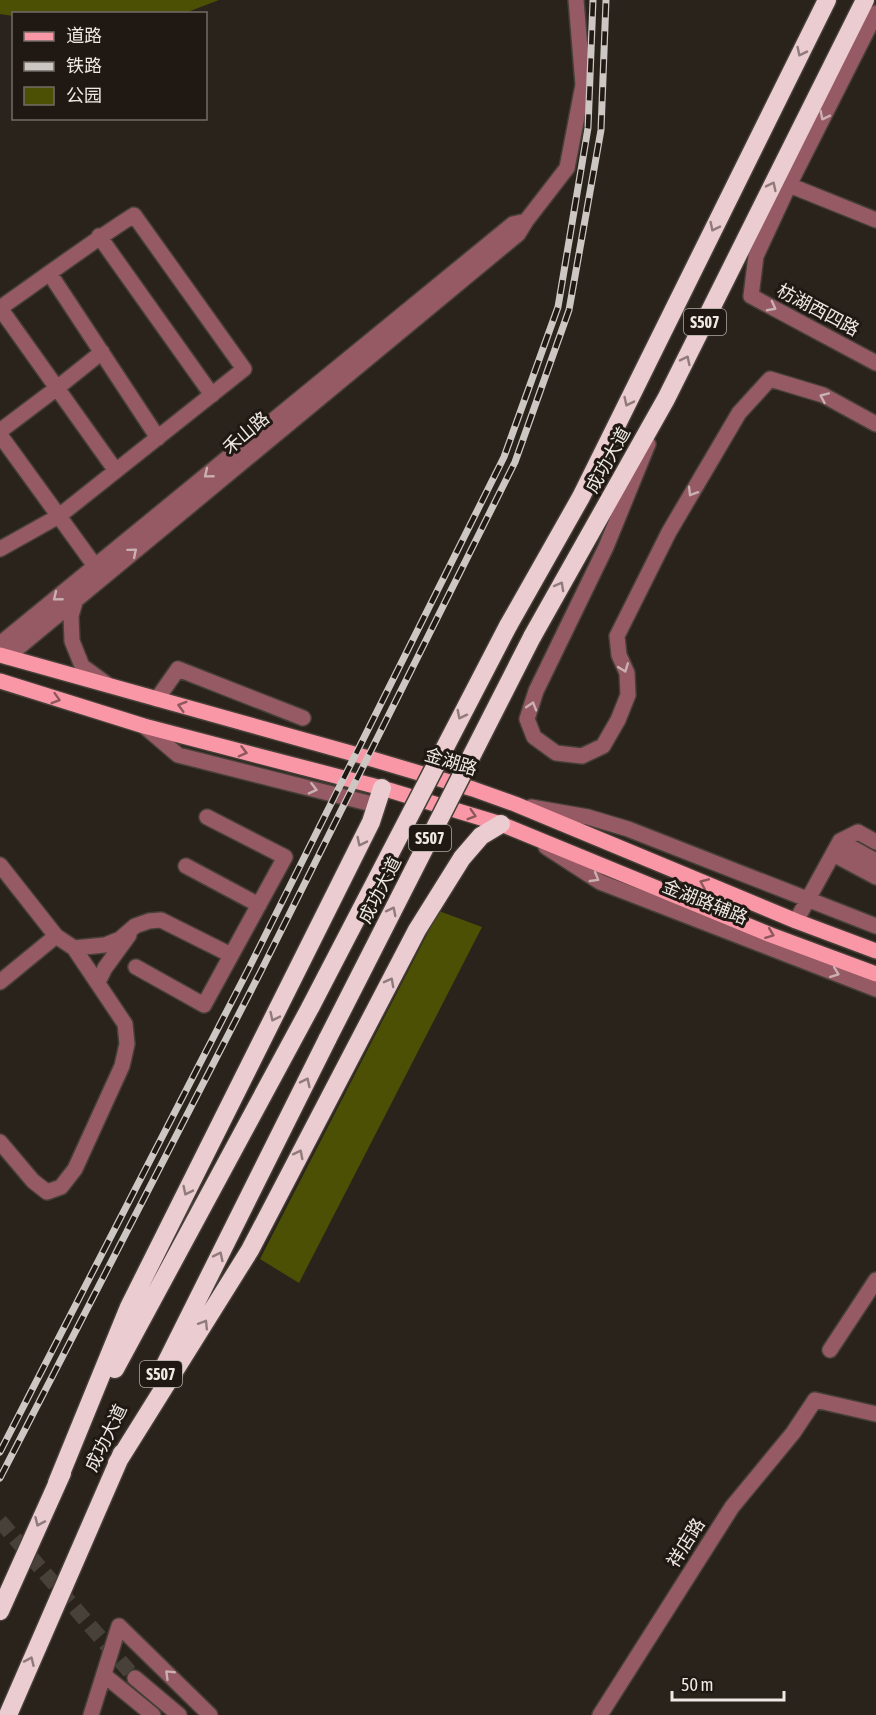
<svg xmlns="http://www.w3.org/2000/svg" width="876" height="1715" font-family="'Asap Condensed','Noto Sans SC',sans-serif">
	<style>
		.green { fill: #4c5004 }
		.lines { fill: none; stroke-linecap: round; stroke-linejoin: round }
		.minor-tunnel { stroke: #47413a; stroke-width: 15; stroke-dasharray: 15 8; stroke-linecap: butt }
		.minor-casing { stroke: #453f38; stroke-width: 18 }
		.major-casing { stroke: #453f38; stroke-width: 18 }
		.highway-casing { stroke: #453f38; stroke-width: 21 }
		.minor { stroke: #955a63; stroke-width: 15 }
		.major { stroke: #f997a6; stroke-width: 15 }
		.highway { stroke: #ebccd0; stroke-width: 18 }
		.rail-casing { stroke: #ccc7c2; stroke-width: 7 }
		.rail { stroke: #201913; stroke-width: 4.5; stroke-dasharray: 14; stroke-linecap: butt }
		.highway-bridge-casing { stroke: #453f38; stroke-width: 21; stroke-linecap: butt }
		.highway-bridge { stroke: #ebccd0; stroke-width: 18 }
		.oneway { stroke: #907b7b }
		.oneway2 { stroke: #cab0b1 }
		.oneway3 { stroke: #8c585c }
		.labels { text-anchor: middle; stroke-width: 6; stroke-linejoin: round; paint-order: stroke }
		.shield { fill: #201913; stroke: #b0aba6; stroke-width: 1.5 }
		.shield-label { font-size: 16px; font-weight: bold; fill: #eee9e5 }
		.street-label { font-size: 18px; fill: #eee9e5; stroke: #201913 }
	</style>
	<rect width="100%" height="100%" fill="#2a231c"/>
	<path class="green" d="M0,0H219L185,13L14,14L13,16L0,14Z
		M439,911L482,927L299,1283L260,1259Z"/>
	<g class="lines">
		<path class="minor-tunnel" d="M0,1521L135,1678"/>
		<defs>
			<path id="minor" d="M876,13L789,185L756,256L751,296L876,363
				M789,185L876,220
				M526,221L567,168L583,85L576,0
				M99,236L212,395
				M50,274L158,438
				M0,308C45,277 88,244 134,215L244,369L59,516L0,549
				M0,308L116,471
				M0,431L57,388L102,352
				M0,435L95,566
				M648,444L606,547L536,691L527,719L534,737L556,753L582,756L603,746L618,720L628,695L627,673L619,655L617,636L669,532L739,413L770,379L823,395L876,424
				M76,599L71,616L72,641L82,666L108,685
				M0,644L513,224L526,221L518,234L7,657
				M157,699L178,669L303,718
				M144,726L178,755L376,805
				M531,807L588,817L628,829L876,926
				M840,841L876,861
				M546,847L600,882L876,989
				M833,854L876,877
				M0,865L56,936L74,948L125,1024L127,1044L122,1066L75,1169L61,1187L47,1192L33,1181L0,1142
				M186,866L259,905
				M796,921L840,841L858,832L876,842
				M74,948L105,945L120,939L135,926L149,921L161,920L231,955
				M136,967L204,1005L285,857L207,817
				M0,982L56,936
				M98,982L105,968L129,935
				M830,1350L876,1280
				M104,1675L153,1715
				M135,1678L179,1715
				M91,1715L119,1626L210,1715
				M600,1715L732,1507L793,1433L815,1400L876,1414"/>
			<path id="major" d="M0,655L372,759L473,789L515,804L796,921L876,951
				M0,681L144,726L382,788L501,824L771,935L876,974"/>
			<path id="highway" d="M508,626L581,497L827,0
				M532,637L666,399L865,0
				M115,1369L311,1006
				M163,1369L328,1038
				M117,1463L250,1250L417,930L462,858L481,836L501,824
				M57,1483L129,1307L371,822L382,788
				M0,1611L62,1473
				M8,1715L122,1453"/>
		</defs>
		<use href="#minor" class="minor-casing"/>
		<use href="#major" class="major-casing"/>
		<use href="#highway" class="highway-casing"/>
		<use href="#minor" class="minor"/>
		<use href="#major" class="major"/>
		<use href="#highway" class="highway"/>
		<defs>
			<path id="rail" d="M0,1452L249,968L504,457L558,307L588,128L593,0
				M0,1478L260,973L515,462L569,310L601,130L606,0"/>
		</defs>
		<use href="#rail" class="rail-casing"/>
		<use href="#rail" class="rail"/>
		<defs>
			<path id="highway-bridge" d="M311,1006L508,626
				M328,1038L532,637"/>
		</defs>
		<use href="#highway-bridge" class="highway-bridge-casing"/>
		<use href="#highway-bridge" class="highway-bridge"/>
	</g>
	<defs><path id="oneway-chevron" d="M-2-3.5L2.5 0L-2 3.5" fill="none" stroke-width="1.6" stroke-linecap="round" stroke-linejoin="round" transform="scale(1.5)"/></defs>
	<g class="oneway">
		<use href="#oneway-chevron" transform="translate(801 52) rotate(116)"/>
		<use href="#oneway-chevron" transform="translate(772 186) rotate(-64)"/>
		<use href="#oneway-chevron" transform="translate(714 227) rotate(116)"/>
		<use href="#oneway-chevron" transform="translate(686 360) rotate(-64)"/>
		<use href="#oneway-chevron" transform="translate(628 402) rotate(116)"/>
		<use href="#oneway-chevron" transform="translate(560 586) rotate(-61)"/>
		<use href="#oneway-chevron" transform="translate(461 715) rotate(117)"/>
		<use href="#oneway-chevron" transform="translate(361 842) rotate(116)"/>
		<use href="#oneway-chevron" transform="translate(392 911) rotate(-63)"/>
		<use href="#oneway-chevron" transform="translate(390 982) rotate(-62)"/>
		<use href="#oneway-chevron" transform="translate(274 1017) rotate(116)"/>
		<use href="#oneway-chevron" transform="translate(306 1082) rotate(-64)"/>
		<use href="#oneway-chevron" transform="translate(299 1154) rotate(-63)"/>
		<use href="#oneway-chevron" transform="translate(187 1191) rotate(116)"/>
		<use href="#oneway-chevron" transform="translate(219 1256) rotate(-64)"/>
		<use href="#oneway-chevron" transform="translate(204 1324) rotate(-58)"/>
		<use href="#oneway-chevron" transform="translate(39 1522) rotate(114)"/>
		<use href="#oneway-chevron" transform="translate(30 1661) rotate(-66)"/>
	</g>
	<g class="oneway2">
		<use href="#oneway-chevron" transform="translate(824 116) rotate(117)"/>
		<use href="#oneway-chevron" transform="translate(772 307) rotate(28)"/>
		<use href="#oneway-chevron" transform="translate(824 397) rotate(-156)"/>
		<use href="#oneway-chevron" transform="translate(208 474) rotate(141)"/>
		<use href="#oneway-chevron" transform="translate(692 492) rotate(121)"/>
		<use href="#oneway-chevron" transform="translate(133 552) rotate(-40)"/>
		<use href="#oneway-chevron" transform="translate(57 597) rotate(141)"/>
		<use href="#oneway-chevron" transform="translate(624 668) rotate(69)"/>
		<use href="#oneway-chevron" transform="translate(532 706) rotate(-73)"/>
		<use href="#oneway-chevron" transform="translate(313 789) rotate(14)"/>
		<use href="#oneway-chevron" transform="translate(595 878) rotate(30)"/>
		<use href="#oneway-chevron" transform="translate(835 973) rotate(21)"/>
		<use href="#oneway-chevron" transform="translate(169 1674) rotate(-136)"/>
	</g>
	<g class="oneway3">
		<use href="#oneway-chevron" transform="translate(56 699) rotate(17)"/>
		<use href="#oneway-chevron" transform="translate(182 706) rotate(-164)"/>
		<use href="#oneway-chevron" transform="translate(243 752) rotate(15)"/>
		<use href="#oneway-chevron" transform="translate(472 815) rotate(17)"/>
		<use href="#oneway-chevron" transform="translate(704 883) rotate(-157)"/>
		<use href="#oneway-chevron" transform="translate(770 934) rotate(21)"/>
	</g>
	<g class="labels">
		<g class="shield">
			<rect x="684" y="309" width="42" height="26" rx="4.5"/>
			<rect x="409" y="825" width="42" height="26" rx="4.5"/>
			<rect x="140" y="1361" width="42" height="26" rx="4.5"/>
		</g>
		<g class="shield-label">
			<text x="705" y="328">S507</text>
			<text x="430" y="844">S507</text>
			<text x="161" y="1380">S507</text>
		</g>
		<g class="street-label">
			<text transform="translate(818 310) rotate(28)" y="6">枋湖西四路</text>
			<text transform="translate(246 433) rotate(-40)" y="6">禾山路</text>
			<text transform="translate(608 460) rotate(-61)" y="6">成功大道</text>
			<text transform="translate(451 762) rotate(17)" y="6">金湖路</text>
			<text transform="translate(380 890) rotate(-63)" y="6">成功大道</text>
			<text transform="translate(705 902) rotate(22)" y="6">金湖路辅路</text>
			<text transform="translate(106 1438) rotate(-64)" y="6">成功大道</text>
			<text transform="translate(686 1543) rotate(-58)" y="6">祥店路</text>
		</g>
	</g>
	<rect x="12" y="12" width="195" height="108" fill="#201913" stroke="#726c67" stroke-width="1.5"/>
	<rect x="24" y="32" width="30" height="9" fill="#f997a6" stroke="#726c67" stroke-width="1.5"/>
	<text x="66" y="42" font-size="18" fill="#eee9e5">道路</text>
	<rect x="24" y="62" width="30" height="9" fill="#ccc7c2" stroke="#726c67" stroke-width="1.5"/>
	<text x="66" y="72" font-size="18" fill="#eee9e5">铁路</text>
	<rect x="24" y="87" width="30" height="18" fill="#4c5004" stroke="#726c67" stroke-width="1.5"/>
	<text x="66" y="102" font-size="18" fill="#eee9e5">公园</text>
	<path d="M672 1691v9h112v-9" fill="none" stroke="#eee9e5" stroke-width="3"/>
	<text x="681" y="1691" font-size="18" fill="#eee9e5" stroke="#201913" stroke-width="4.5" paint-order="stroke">50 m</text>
</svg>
